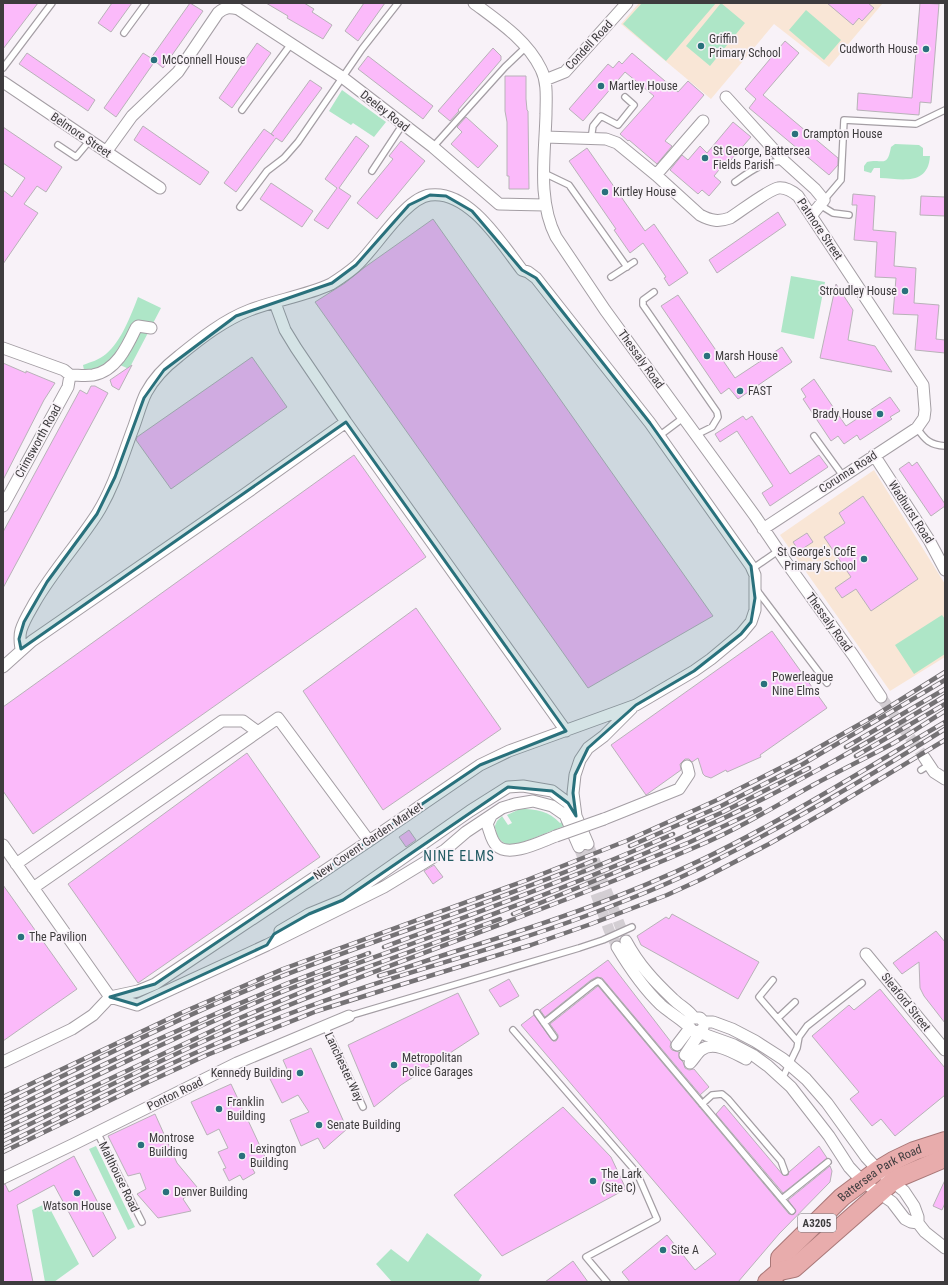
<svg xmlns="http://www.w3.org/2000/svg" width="948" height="1285" font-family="'Roboto Condensed',sans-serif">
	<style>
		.education { fill: #f9e6d6 }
		.green { fill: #aee6c7 }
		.building { fill: #fbbafa; stroke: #b8b2b8 }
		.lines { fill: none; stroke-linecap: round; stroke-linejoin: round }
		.minor-tunnel { stroke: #d3ced3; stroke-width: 11; stroke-dasharray: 11 5.5; stroke-linecap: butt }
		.service-casing { stroke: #a49ea4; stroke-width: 8 }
		.minor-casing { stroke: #a49ea4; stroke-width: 13 }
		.trunk-casing { stroke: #a97878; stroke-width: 20 }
		.service { stroke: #fff; stroke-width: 5.5 }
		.minor { stroke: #fff; stroke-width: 11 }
		.trunk { stroke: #e8acac; stroke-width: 18 }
		.rail-casing { stroke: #757275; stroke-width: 4.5 }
		.rail { stroke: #f8f2f8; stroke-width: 3; stroke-dasharray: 9; stroke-linecap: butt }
		.minor-bridge-casing { stroke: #a49ea4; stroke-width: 13; stroke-linecap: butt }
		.minor-bridge { stroke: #fff; stroke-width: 11 }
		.marked { fill: #29717c; fill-opacity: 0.2; stroke: #29717c; stroke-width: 3; stroke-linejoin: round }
		.poi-dot { fill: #29717c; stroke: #f8f2f8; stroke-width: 1.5 }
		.labels { text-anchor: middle; stroke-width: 3.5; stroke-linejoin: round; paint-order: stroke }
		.shield { fill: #f8f2f8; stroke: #767376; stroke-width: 1 }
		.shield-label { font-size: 11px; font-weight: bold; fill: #3e3c3e }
		.poi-label { font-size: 12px; fill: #3e3c3e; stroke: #f8f2f8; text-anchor: start }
		.street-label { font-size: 12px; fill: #3e3c3e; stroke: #f8f2f8 }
		.quarter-label { font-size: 14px; letter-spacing: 1px; fill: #215a62; stroke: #f8f2f8 }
	</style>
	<rect width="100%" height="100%" fill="#f8f2f8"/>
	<path class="education" d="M639,3H883L829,67L774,24L711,99L621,24Z
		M874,470L945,584V657L890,691L780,535Z"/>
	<path class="green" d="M642,3H716L666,61L623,24Z
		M721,3L745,23L710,66L686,46Z
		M806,10L841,40L824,60L789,30Z
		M342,90L386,122L374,137L353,123L351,125L329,111Z
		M895,144L919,145L923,148V156H930C928,186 902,179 880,178V168H874L871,173L864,171V166L867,162C883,158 887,169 891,147Z
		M791,276L825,282L814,339L781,332Z
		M138,297L161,308L129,369L120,365L114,370L86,380L83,365C91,362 99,360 106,354C121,342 131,315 138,297Z
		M942,615L945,619V654L914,674L895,645Z
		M520,809C536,809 549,811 560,823L562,822L564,826L516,845L509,846C502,842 496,838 496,829L494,828L497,821L502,816L508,825L512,823L507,815Z
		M96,1146L135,1227L128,1230L89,1149Z
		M47,1203L79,1264L54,1282H45L32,1210Z
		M427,1233L482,1275L478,1282H392L376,1264L391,1249L408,1262Z"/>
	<path class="building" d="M3,3H38L3,49Z
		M112,3H132L111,32L98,23Z
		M190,3L203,11L163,68L155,61L116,117L104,108L143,53L151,58Z
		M266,3H304L314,9L312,12L332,25L323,39L287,18L288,16Z
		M364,3H385L358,41L345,31Z
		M827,3H868L874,8L862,21L859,18L853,25Z
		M920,3L939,4L931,103L920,102L919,115L857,110L858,93L912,98Z
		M785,41L799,53L763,95L838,158V165L829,175L749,108L756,99L745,89Z
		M257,43L271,53L232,108L219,98Z
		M493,48L501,56V60L458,110L459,111L450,121L438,111Z
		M27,53L95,100L88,111L19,64Z
		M632,53L678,92L688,81L704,95L665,141L672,146L657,164L629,140L628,141L620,134L654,96L625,72L583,121L569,109L608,64L613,68L619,61L622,64Z
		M368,56L433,106L423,119L358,69Z
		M505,76H526V99L527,110L528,111L529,189H509V176H507V122L505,111Z
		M310,80L322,88L282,142L276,138L236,192L224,183L264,129L274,136L271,134Z
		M466,117L498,146L478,168L451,144L462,132L457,127Z
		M733,122L751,137L730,161L728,159L714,176L721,182L709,196L702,190L698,194L670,170L682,155L688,160L700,146L707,153Z
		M143,126L209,172L200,185L134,140Z
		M3,127L62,167L46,192L37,186L24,204L38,213L3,264V190L12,197L25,178L3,163Z
		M356,136L369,146L339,188L351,196L328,229L314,220L337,188L325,179Z
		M401,141L425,161L377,219L357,203L393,159L389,156Z
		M587,148L645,231L654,224L688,273L669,286L664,278L666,277L643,243L630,253L614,230L616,229L569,161Z
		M271,183L313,211L302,227L260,199Z
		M853,194L875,196L873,230L896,232L894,266L916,268L914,303L939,305L936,339L945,340V353L915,350L918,315L893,314L896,278L875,277L877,242L854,240L857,205H852Z
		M921,196L945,197V216L920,215Z
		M778,212L786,225L717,273L709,260Z
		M433,219L713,616L588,688L315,302L345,283L365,267Z
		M836,284L853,310L848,340L875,346L892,372L820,358Z
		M678,295L735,378L782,347L792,362L738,399L729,388L721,394L661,306Z
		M252,357L287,407L171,489L136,440L137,437Z
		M3,363L26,373V371L55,383L44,400L3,480Z
		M132,365L119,390L112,386L110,380Z
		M814,379L846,426L890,397L900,411L890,417L892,419L860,440L857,435L844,444L838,436L831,441L803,399L806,397L801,389Z
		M91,386H95L108,393L3,588V532L80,390L87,394Z
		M743,416L746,420L752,416L790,474L819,455L828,467L770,506L762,493L773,486L737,431L720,442L715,434Z
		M354,455L426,557L33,834L3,791V707Z
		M909,462L912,466L917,462L945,504V506L931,516L899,469Z
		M863,496L918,579L871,611L856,589L842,598L835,588L851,577L824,537L845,523L839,513Z
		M807,533L813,542L799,551L793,542Z
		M416,608L501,729L383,810L303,691Z
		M772,631L827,708L760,755L761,757L727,772L726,770L711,778L705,776L703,774L698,758L692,762L689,759H685L680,764L681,770L646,795L611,745Z
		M247,753L320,857L138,983L68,884Z
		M409,830L416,840L406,847L399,837Z
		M434,865L443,877L433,884L424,871Z
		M3,885L77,989L3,1041Z
		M672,914L759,962L738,999L641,945L637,936L666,917L669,919Z
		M936,931L945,942V1023L924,996L920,988L919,962L902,974L893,963Z
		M608,960L671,1042L670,1047L672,1050L679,1052V1058L683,1062L685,1068L689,1070L694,1069L709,1087L700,1095L703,1098L602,978L597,977L591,980L545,1017L540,1010Z
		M509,979L519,996L500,1007L489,990Z
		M598,986L789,1214H794L796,1211L788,1200L830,1166L832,1171L830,1182L779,1234L738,1282H630L622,1272L667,1235L695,1270L716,1254L521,1025L534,1015L551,1039L553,1041H556L558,1038V1035L550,1024Z
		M880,989L945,1068V1095L895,1136L881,1119L872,1126L850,1099L859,1092L812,1036L849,1005L854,1010Z
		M458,993L479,1034L401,1085L374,1107L348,1045Z
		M311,1048L347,1129L324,1149L318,1138L301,1146L290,1120L309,1112L298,1095L282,1103L269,1077L287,1069L283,1060Z
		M231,1084L267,1161L252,1168L255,1173L243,1180L240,1175L229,1181L223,1169L226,1168L218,1152L228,1148L219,1129L207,1135L191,1102Z
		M724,1105L783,1175H788L789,1172L819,1146L827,1158L783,1193L716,1114Z
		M563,1107L611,1157L626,1189L502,1256L454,1195Z
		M155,1114L177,1163L197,1187L183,1199L191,1211L158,1218L137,1194L146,1189L140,1173L128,1176L108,1136Z
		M74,1156L116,1238L93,1257L54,1185L17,1205L33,1282H3V1185L5,1184L9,1192Z
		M945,1180V1203L942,1210L933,1206Z
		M573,1261L588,1282H545Z"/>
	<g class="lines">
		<path class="minor-tunnel" d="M881,697L924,757
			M588,844L626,941
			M579,847L609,930L617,947"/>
		<defs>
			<path id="service" d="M124,33L146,3
				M3,68L52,3
				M242,110L291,44
				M591,139L593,126L601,116L618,125L634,105L625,97
				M58,145L76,157L91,139
				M433,147L505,67L526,47
				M372,171L403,124
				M544,173L569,185L627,267
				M735,182C752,170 762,162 784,161
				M824,200L841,180L844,120L916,124L945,110
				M820,205L833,213L849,215
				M240,207L267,171L284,158L298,142L362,49L398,3
				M611,277L634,262
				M654,292L643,300V305L717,412L718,417L712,427L696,435
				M917,428C925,440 930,445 945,446
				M659,436L683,418
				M814,436L843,476
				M752,569L778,551
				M756,589L827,683
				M921,770L929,765
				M773,980L759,997L798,1042
				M537,1013L554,1037
				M349,1016L579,948L603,940L632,927
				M778,1018L795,1002
				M544,1023L593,984L598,981L600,982L792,1211
				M325,1026L363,1107
				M513,1030L637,1173L657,1219L586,1257L607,1282
				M782,1079L797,1048L799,1037L807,1026L862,983
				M702,1104L712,1095L722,1094L728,1099L781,1161L785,1172
				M97,1132L142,1222
				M782,1199L828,1162"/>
			<path id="minor" d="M474,3C498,21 527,40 541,69C548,83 546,99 546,114C545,155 537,200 556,237L605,310L755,516L786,562L853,655L881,697
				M545,80L565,72L627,3
				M3,82L160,188
				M726,97L784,161L815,189L824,200L811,216
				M545,137L606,139L617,143L656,175L700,215C711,221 719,222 730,218C741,211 768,190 778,188C786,187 792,191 798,196L923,385L925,410L924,418L917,428L763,529
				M106,152L132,116L178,72L218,13C225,7 229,7 238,9L342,77L433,147L499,204L545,205
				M656,175L703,121
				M275,303L285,330L296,348L346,422L566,731
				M3,348L64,370L70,375C78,375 85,376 93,375C116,371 127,347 136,328L138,326L151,328
				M874,455L929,540L945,570
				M3,506L68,387L70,375
				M21,649C20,642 19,637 21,630C24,620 30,611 35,602C53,571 77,545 97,514C114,487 123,455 134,426C138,415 141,403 146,393C154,378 166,366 179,356C201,338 224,320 250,310C276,300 305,296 331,284C339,279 349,272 356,266C376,248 405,198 430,195C469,190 501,243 522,270L528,272L536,278L650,423L751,566L755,575V610L751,622L741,634L711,659L694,671L636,705L509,751L480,765L369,841L155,984L138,991L110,997
				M3,667L32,641L245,494L346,422
				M924,757L934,772L945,779
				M491,816L487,824C490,831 491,841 497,846C510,858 542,841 556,836
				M604,819L679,789L689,774L687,766
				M588,844L576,816L573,793L575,775L580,760L588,748L604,736L632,708
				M3,845L110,997L137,1005L267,945L384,887L445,850L466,832L502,808L515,804L533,801L552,806L565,815L579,847
				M16,864L222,721H243L258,732
				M33,888L278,718L369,841
				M280,931L309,914L343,900L470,811L508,787L523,786L552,791L568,803L576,816
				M626,941C639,965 654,981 673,999C680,1006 689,1010 694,1018H700L704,1022H713L732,1029L755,1041L783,1059L806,1079L827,1103L866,1157L878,1170L904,1191L914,1206L918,1217V1223L925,1232L945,1248
				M617,947C629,967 643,988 661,1005C670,1013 685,1021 692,1030L695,1032L700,1031L706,1035L734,1045L753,1055L768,1066L791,1087L829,1136L849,1167L862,1181L892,1202L905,1219L911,1222L918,1223
				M866,954L945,1050
				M677,1045L690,1028
				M685,1055L703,1028
				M3,1062L72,1029L93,1015L110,997
				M690,1063C694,1059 697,1053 701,1050C714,1040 734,1053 746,1059
				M3,1178L74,1144L237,1063L349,1016"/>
			<g id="trunk">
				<path id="s1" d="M780,1271V1258L842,1197L878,1170L893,1161L914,1151L945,1141"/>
				<path d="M767,1282L780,1271L794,1268L892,1182L900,1177L945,1158"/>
			</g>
		</defs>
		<use href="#service" class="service-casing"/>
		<use href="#minor" class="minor-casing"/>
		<use href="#trunk" class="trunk-casing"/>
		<use href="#service" class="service"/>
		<use href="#minor" class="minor"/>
		<use href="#trunk" class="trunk"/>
		<defs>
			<path id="rail" d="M846,747L945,689
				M856,756L945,704
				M689,827L723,812L809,768
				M630,846L721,806L803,764L945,680
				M513,914L690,842L760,809
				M384,947C481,911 578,876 673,834
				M379,976C404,969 428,960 453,952C538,926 622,898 703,859C786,819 865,769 945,722
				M3,1097L181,1013L283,969L527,880L626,841L717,800L800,758L876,715L945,672
				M3,1105C92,1062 180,1017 272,980C379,938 489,904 595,860
				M3,1113C94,1068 187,1025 281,986C310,974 340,964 369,953
				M3,1121C89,1079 175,1037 262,1000C331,971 402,948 472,922C545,895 618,866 689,834C778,795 862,746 945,696
				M3,1129L235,1020L321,984L500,919
				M3,1137C81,1100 159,1060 238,1026C390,962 547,911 698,846C738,829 776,806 813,785C839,771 866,758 892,744C910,734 927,722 945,711
				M3,1145C96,1100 189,1052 286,1015C386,976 491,952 591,914C630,899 669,884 706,865C788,825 867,778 945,729
				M3,1152L146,1083L207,1055L317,1011L390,988L531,945L591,924L667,895L702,879L769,844L827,811L945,740"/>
		</defs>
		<use href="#rail" class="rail-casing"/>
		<use href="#rail" class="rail"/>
		<defs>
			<path id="minor-bridge" d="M556,836L604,819"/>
		</defs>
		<use href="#minor-bridge" class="minor-bridge-casing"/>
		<use href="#minor-bridge" class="minor-bridge"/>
	</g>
	<path class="marked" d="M430,195L446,196L472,211L522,270L536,278L650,423L751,566L755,598L751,622L741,634L694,671L636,705L588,748L575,775L573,793L576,816L568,803L552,791L508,787L343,900L309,914L274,934L267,945L137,1005L110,997L155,984L480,765L566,731L346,422L21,649L19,639L24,622L47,582L97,514L115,477L144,398L164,370L236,316L332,283L356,265L409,205Z"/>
	<g class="poi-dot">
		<circle cx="701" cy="46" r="4"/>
		<circle cx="926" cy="49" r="4"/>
		<circle cx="154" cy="60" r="4"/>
		<circle cx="601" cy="86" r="4"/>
		<circle cx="795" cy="134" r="4"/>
		<circle cx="705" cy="158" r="4"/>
		<circle cx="605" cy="192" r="4"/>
		<circle cx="905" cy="291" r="4"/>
		<circle cx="707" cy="356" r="4"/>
		<circle cx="740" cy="391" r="4"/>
		<circle cx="880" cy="414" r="4"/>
		<circle cx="864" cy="559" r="4"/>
		<circle cx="764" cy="684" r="4"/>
		<circle cx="21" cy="937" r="4"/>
		<circle cx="394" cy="1065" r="4"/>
		<circle cx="300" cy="1073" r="4"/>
		<circle cx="219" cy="1109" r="4"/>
		<circle cx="319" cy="1125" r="4"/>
		<circle cx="141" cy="1145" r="4"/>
		<circle cx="242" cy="1156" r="4"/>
		<circle cx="593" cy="1181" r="4"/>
		<circle cx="166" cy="1192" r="4"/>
		<circle cx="77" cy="1193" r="4"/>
		<circle cx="663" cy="1250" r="4"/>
	</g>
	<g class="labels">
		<rect class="shield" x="798" y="1214" width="38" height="18" rx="3"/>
		<g class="shield-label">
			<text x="817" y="1227">A3205</text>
		</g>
		<g class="poi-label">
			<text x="709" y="43">Griffin<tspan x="709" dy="14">Primary School</tspan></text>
			<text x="918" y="53" text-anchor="end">Cudworth House</text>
			<text x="162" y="64">McConnell House</text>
			<text x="609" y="90">Martley House</text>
			<text x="803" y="138">Crampton House</text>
			<text x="713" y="155">St George, Battersea<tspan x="713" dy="14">Fields Parish</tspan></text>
			<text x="613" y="196">Kirtley House</text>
			<text x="897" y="295" text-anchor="end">Stroudley House</text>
			<text x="715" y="360">Marsh House</text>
			<text x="748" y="395">FAST</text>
			<text x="872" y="418" text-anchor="end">Brady House</text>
			<text x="856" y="556" text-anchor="end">St George's CofE<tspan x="856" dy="14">Primary School</tspan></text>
			<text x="772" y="681">Powerleague<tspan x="772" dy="14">Nine Elms</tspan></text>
			<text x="29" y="941">The Pavilion</text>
			<text x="402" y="1062">Metropolitan<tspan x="402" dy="14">Police Garages</tspan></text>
			<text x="292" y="1077" text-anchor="end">Kennedy Building</text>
			<text x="227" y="1106">Franklin<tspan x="227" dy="14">Building</tspan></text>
			<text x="327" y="1129">Senate Building</text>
			<text x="149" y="1142">Montrose<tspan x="149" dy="14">Building</tspan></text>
			<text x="250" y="1153">Lexington<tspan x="250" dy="14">Building</tspan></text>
			<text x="601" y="1178">The Lark<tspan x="601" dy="14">(Site C)</tspan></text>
			<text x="174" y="1196">Denver Building</text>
			<text x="77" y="1210" text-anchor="middle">Watson House</text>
			<text x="671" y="1254">Site A</text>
		</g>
		<g class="street-label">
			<text transform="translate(589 45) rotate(-47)" y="4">Condell Road</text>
			<text transform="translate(385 111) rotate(38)" y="4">Deeley Road</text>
			<text transform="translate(81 135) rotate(34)" y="4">Belmore Street</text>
			<text transform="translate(820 229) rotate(56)" y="4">Patmore Street</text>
			<text transform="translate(641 359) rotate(54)" y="4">Thessaly Road</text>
			<text transform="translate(38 441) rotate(-61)" y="4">Crimsworth Road</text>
			<text transform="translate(848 472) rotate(-33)" y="4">Corunna Road</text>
			<text transform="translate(911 512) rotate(57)" y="4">Wadhurst Road</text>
			<text transform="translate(829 622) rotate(54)" y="4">Thessaly Road</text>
			<text transform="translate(368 841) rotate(-34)" y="4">New Covent Garden Market</text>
			<text transform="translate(906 1002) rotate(51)" y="4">Sleaford Street</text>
			<text transform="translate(344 1067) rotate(65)" y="4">Lanchester Way</text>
			<text transform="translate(175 1094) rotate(-26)" y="4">Ponton Road</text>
			<text dy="4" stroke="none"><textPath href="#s1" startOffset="145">Battersea Park Road</textPath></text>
			<text transform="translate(119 1177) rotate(64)" y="4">Malthouse Road</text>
		</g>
		<g class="quarter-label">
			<text x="459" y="861">NINE ELMS</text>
		</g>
	</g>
	<rect width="948" height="1285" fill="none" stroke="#3e3c3e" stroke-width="8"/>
</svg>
